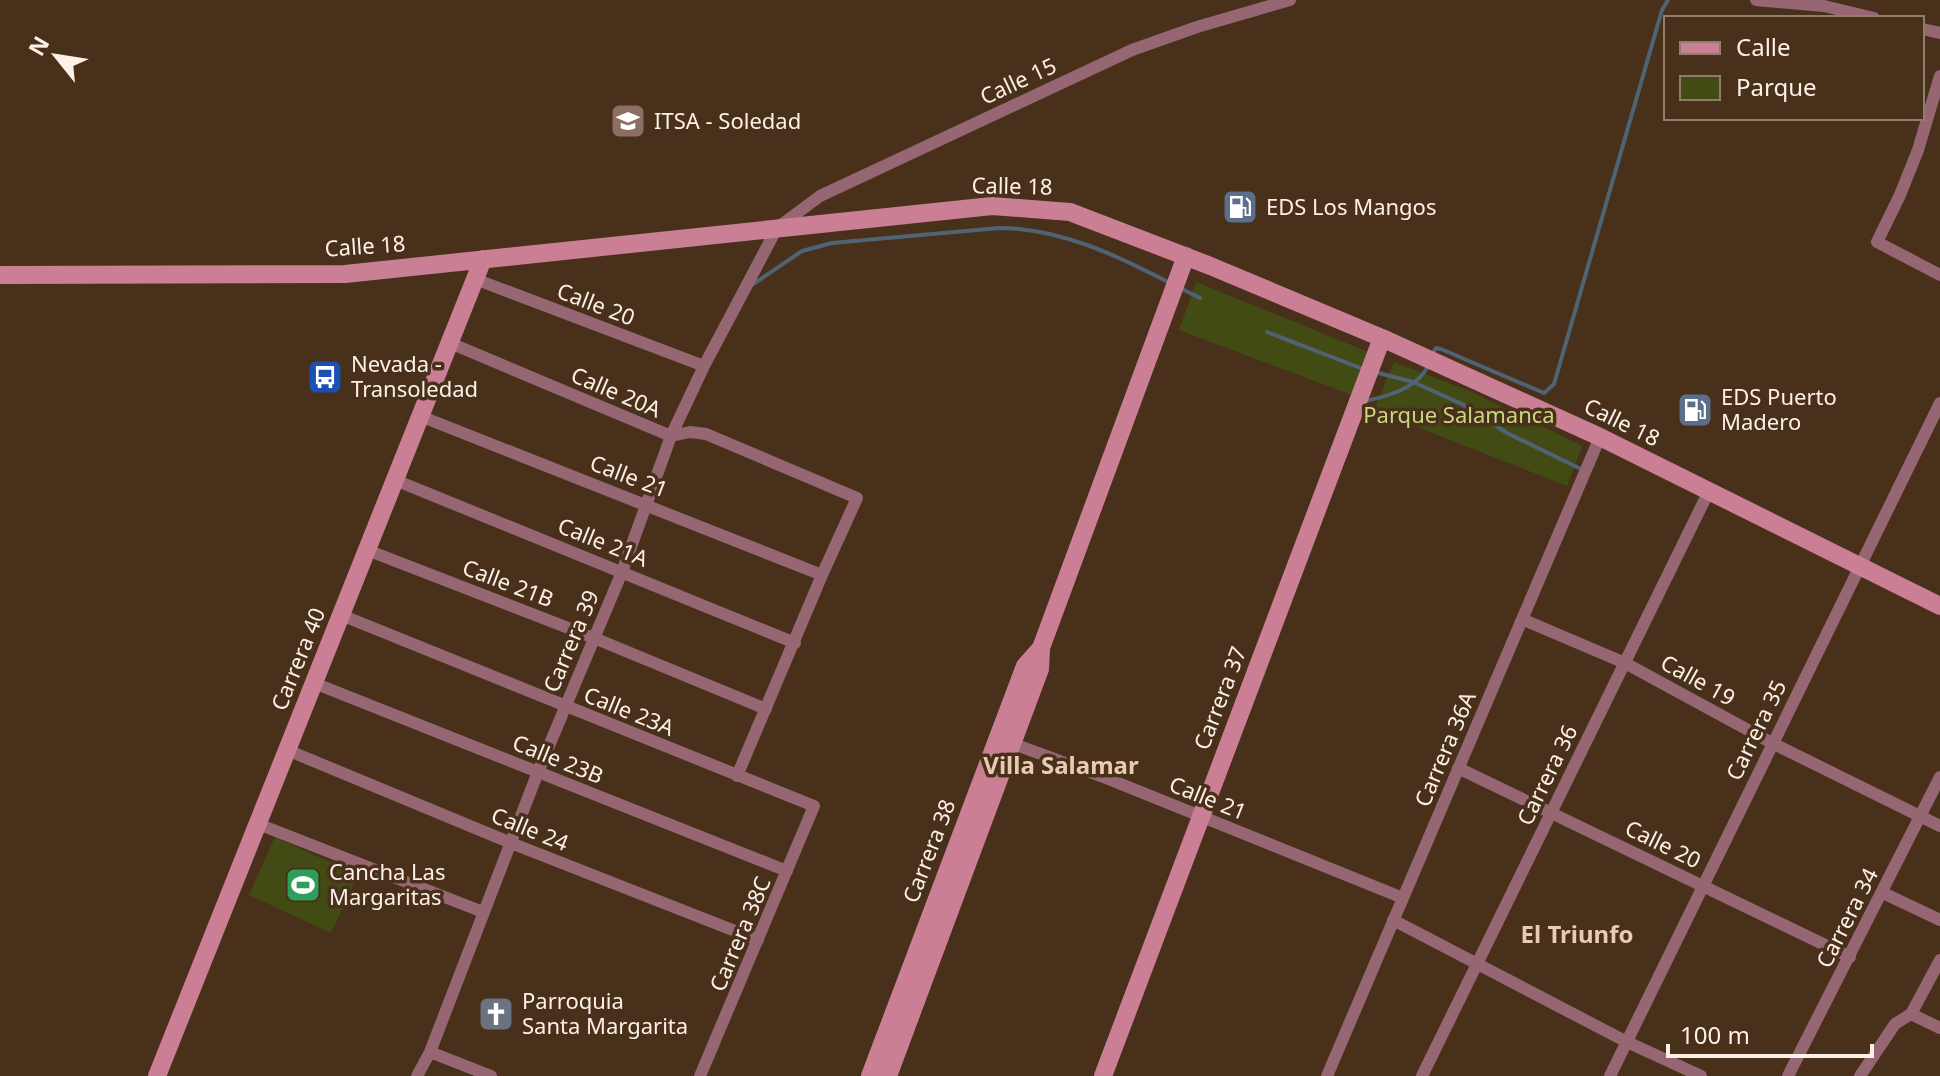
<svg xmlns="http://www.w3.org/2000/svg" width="1940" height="1076" font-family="'Noto Sans',sans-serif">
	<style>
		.green { fill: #434b14 }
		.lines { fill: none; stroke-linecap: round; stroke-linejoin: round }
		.stream { stroke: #4f6375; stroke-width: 4 }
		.street { stroke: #966673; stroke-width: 12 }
		.secondary { stroke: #cb7f95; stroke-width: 18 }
		.labels { text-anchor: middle; stroke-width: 7; stroke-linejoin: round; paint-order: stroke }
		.street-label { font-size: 22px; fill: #fdf0e6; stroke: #48301b }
		.poi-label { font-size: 22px; fill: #fdf0e6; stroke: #48301b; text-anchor: start }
		.park-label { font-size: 22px; fill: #c9d87e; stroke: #48301b }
		.neighbourhood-label { font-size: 24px; font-weight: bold; fill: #eacbb2; stroke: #48301b }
	</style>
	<rect width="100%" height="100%" fill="#48301b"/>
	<path class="green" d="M1196,282L1368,352L1352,395L1179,330Z
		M1394,362L1472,392L1582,446L1567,486L1374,410Z
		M275,837L358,875L331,933L249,895Z"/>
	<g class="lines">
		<path class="stream" d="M752,285L802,251L832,243L999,228C1061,228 1118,256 1172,284
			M1180,288L1200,298
			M1267,332L1363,369
			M1432,354L1436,348L1441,349L1544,393L1554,384L1662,10L1668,0
			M1375,372L1413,382L1462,404L1507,433L1583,470
			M1364,401C1387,397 1417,389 1428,366"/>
		<path class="street" d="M1756,0L1824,6L1874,18
			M1922,29L1940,33
			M1940,76L1918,150L1900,195L1877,242L1940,275
			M475,279L704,366
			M450,343L671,436L690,432L706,434L857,498L822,575L737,776
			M420,416L822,575
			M395,480L795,643
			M367,550L594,638L766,709
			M341,615L814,806L700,1076
			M1520,623L1524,620L1625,663L1772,743L1940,826
			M314,683L787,871
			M1008,742L1101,776L1403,898
			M287,750L511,843L758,940
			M1458,768L1850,957
			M258,824L483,912
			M1883,893L1940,920
			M1393,920L1627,1042L1701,1076
			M1911,1014L1940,1028
			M430,1052L491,1076
			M417,1076L430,1052L538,772L622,572L671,436L704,366L777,228L820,196L1132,50L1197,27L1290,0
			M1327,1076L1600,437
			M1422,1076L1709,491
			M1610,1076L1940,403
			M1788,1076L1940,777
			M1860,1076L1895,1024L1911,1014L1940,960"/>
		<path class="secondary" d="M0,275L345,274L992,206L1070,212L1208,265L1382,338L1600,437L1940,606
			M157,1076L483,259
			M870,1076L1025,666L1041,648
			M888,1076L1040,669L1041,648L1186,256
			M1103,1076L1382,338"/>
	</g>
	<defs>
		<symbol id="university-square" viewBox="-11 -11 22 22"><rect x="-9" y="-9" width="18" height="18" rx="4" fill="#8d6e63" stroke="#48301b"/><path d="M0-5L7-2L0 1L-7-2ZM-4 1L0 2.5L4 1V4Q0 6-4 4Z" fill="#fff"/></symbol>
		<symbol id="fuel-square" viewBox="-11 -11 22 22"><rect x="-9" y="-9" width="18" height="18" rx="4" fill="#5c6f8a" stroke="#48301b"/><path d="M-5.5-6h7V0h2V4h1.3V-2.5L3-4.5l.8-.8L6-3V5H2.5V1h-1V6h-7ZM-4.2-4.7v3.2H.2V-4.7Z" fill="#fff"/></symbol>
		<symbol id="bus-square" viewBox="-11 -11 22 22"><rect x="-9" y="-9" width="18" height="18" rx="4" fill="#1a4fb4" stroke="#48301b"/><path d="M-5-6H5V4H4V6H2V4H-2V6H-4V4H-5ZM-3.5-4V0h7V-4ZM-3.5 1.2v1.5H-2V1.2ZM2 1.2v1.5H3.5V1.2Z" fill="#fff"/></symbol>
		<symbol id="stadium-square" viewBox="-11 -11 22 22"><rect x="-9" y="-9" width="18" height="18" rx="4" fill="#2e9e5b" stroke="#48301b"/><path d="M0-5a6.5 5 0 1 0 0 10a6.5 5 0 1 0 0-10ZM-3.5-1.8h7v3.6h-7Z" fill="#fff"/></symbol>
		<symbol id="church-square" viewBox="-11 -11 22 22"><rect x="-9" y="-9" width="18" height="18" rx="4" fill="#6b7280" stroke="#48301b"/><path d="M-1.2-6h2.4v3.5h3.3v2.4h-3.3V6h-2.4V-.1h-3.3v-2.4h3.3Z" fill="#fff"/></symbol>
	</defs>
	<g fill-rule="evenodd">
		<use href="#university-square" x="608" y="101" width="40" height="40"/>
		<use href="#fuel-square" x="1220" y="187" width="40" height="40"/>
		<use href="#bus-square" x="305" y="357" width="40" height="40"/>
		<use href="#fuel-square" x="1675" y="390" width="40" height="40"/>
		<use href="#stadium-square" x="283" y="865" width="40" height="40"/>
		<use href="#church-square" x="476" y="994" width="40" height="40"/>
	</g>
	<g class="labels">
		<g class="street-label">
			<text transform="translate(1018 81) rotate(-25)" y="8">Calle 15</text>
			<text transform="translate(1012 186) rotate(1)" y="8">Calle 18</text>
			<text transform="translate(365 246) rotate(-4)" y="8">Calle 18</text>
			<text transform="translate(596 304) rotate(21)" y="8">Calle 20</text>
			<text transform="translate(616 392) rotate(23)" y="8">Calle 20A</text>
			<text transform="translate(1622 422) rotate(26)" y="8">Calle 18</text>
			<text transform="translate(629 476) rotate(21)" y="8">Calle 21</text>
			<text transform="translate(603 542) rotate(22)" y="8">Calle 21A</text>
			<text transform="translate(508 583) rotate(21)" y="8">Calle 21B</text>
			<text transform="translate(571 641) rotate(-67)" y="8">Carrera 39</text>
			<text transform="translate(298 659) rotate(-68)" y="8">Carrera 40</text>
			<text transform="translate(1698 680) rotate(29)" y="8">Calle 19</text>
			<text transform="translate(1220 698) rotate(-69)" y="8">Carrera 37</text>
			<text transform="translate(629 711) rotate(22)" y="8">Calle 23A</text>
			<text transform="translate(1756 730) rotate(-64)" y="8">Carrera 35</text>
			<text transform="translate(1445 749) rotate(-67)" y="8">Carrera 36A</text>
			<text transform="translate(558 759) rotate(22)" y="8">Calle 23B</text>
			<text transform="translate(1547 775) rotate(-64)" y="8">Carrera 36</text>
			<text transform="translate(1208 798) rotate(22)" y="8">Calle 21</text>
			<text transform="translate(530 829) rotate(22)" y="8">Calle 24</text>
			<text transform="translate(1663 844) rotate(26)" y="8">Calle 20</text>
			<text transform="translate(929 851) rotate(-69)" y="8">Carrera 38</text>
			<text transform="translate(1847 918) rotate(-63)" y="8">Carrera 34</text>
			<text transform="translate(740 934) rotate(-67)" y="8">Carrera 38C</text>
		</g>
		<g class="poi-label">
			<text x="654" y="129">ITSA - Soledad</text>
			<text x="1266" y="215">EDS Los Mangos</text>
			<text x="351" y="372">Nevada -<tspan x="351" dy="25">Transoledad</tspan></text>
			<text x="1721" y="405">EDS Puerto<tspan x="1721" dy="25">Madero</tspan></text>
			<text x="329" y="880">Cancha Las<tspan x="329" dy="25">Margaritas</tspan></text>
			<text x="522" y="1009">Parroquia<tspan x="522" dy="25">Santa Margarita</tspan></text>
		</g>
		<g class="park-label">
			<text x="1459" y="423">Parque Salamanca</text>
		</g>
		<g class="neighbourhood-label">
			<text x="1061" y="774">Villa Salamar</text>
			<text x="1577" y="943">El Triunfo</text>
		</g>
	</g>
	<rect x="1664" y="16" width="260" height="104" fill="#48301b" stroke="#907d6c" stroke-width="2"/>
	<rect x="1680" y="42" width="40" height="12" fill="#cb7f95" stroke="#907d6c" stroke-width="2"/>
	<text x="1736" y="56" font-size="24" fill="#fdf0e6">Calle</text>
	<rect x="1680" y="76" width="40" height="24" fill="#434b14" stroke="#907d6c" stroke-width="2"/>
	<text x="1736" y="96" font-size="24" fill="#fdf0e6">Parque</text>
	<g transform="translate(56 56) rotate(300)" stroke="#48301b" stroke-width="6" paint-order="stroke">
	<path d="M0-6L14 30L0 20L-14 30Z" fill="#fdf0e6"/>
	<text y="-12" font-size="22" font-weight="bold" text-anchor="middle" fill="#fdf0e6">N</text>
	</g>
	<path d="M1668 1044v12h204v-12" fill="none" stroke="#fdf0e6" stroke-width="4"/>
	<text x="1680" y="1044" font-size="24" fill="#fdf0e6" stroke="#48301b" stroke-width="6" paint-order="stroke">100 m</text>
</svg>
